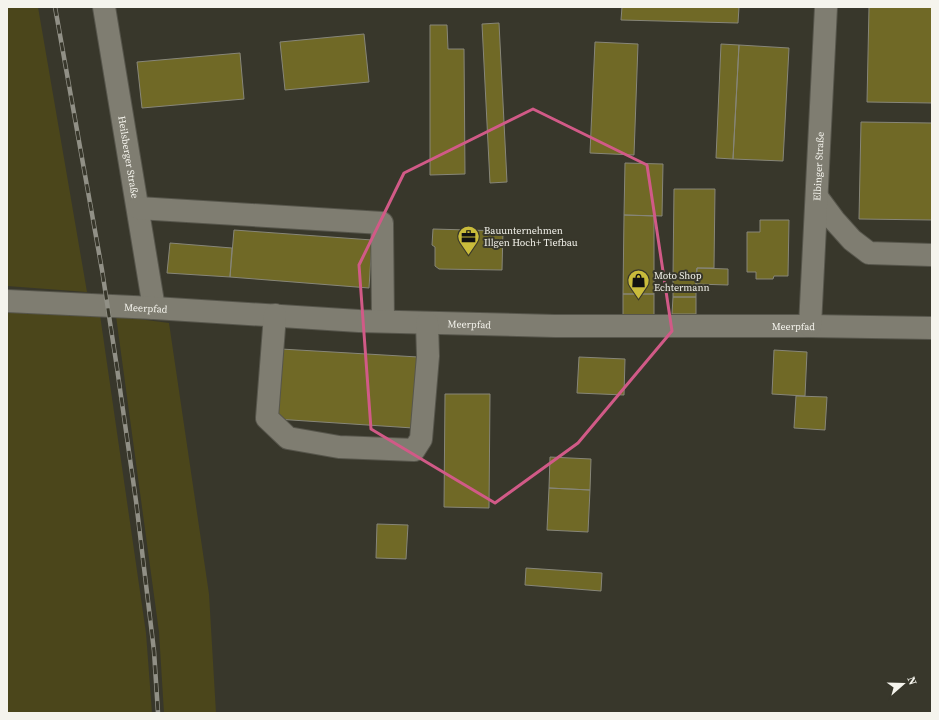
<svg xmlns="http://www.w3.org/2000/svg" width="939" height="720" font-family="'Source Serif 4',serif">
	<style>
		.green { fill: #4b461b }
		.building { fill: #706926; stroke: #878679 }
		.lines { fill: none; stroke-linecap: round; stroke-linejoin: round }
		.minor-casing { stroke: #57564c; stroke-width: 24 }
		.minor { stroke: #7f7d71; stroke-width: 22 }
		.rail-casing { stroke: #919086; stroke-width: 4.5 }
		.rail { stroke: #38372b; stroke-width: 3; stroke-dasharray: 9; stroke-linecap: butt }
		.marked { fill: none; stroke: #d15a87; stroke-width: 3; stroke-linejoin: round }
		.labels { text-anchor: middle; stroke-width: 4; stroke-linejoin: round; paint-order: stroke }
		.street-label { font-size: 10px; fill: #f5f4ed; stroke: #38372b }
		.poi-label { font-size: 10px; fill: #f5f4ed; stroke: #38372b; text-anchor: start }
	</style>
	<rect width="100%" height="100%" fill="#38372b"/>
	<path class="green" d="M7,7H38L87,292L7,286Z
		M7,310L100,315L146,633L152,713H8L7,692Z
		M116,316L169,323L209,594L216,713H164L159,632Z"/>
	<path class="building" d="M622,7H739L738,23L621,20Z
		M869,7H932V103L867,102Z
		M499,23L507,182L490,183L482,24Z
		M430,25H447L448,49H464L465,174L430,175Z
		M364,34L369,82L285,90L280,42Z
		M595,42L638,44L634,155L590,153Z
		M721,44L739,45L733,159L716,158Z
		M739,45L789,48L783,161L733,159Z
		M240,53L244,99L142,108L137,62Z
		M861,122L932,123V220L859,219Z
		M625,163L663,164L662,216L624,215Z
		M674,189H715L714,268H697L696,277H673Z
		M624,215L654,216V294H623Z
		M760,220H789L788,276H774L773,279H756V272H747V232H760Z
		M433,229L503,231L502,270L439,269L435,266V247L432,245Z
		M234,230L372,240L369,288L230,277Z
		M170,243L232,248L230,277L167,273Z
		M697,268L728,269V285L696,284Z
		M673,277H696V297H673Z
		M623,294H654V315H623Z
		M673,297H696V314H672Z
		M281,349L418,357L413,428L276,419Z
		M774,350L807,352L805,396L772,394Z
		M579,357L625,359L624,395L577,393Z
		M445,394H490L489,508L444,507Z
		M796,396L827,397L825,430L794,428Z
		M550,457L591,459L590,490L549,488Z
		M549,488L590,490L588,532L547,530Z
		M377,524L408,525L406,559L376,558Z
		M526,568L602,573L601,591L525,585Z"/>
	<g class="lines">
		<defs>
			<g id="minor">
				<path id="s1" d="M104,7L154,308"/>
				<path d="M817,197L834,220L852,240L869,253L932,255"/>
				<path d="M138,208L382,223L383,321"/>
				<path id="s2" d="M7,301L154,308L359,321L555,326H810L932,328"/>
				<path d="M275,315L267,418L288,438L339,447L414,450L421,439L428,356L427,323"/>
				<path id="s3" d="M810,326L826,7"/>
			</g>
		</defs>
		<use href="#minor" class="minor-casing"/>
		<use href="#minor" class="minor"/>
		<defs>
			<path id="rail" d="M55,7L102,270L117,368L136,501L154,651L158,713"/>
		</defs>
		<use href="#rail" class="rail-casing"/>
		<use href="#rail" class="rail"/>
	</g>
	<path class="marked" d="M533,109L647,165L672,331L578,443L495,503L371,429L359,265L404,173Z"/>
	<defs>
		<symbol id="office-pin" viewBox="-11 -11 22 30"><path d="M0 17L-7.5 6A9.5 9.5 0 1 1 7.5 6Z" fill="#c9bb3b" stroke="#38372b"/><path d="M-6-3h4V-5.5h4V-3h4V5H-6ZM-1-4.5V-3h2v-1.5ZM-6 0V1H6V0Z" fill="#111"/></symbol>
		<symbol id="shop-pin" viewBox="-11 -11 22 30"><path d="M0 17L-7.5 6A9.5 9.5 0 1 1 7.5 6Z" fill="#c9bb3b" stroke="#38372b"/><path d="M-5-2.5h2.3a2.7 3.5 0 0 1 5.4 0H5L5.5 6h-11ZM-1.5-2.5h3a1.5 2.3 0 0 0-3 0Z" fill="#111"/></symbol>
	</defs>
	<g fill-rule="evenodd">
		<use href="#office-pin" x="456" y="224" width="25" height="34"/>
		<use href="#shop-pin" x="626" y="268" width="25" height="34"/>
	</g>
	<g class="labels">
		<g class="street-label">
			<text dy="4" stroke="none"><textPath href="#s1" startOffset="152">Heilsberger Straße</textPath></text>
			<text dy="4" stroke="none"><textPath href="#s3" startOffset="160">Elbinger Straße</textPath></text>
			<text dy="4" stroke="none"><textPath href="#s2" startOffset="139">Meerpfad</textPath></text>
			<text dy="4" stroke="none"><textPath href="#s2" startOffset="463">Meerpfad</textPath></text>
			<text dy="4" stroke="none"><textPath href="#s2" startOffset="787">Meerpfad</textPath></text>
		</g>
		<g class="poi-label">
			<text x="484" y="234">Bauunternehmen<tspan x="484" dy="12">Illgen Hoch+ Tiefbau</tspan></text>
			<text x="654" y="279">Moto Shop<tspan x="654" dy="12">Echtermann</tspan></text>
		</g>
	</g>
	<rect width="939" height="720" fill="none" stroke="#f5f4ed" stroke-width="16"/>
	<g transform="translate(903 684) rotate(70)" stroke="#38372b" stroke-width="3" paint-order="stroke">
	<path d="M0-3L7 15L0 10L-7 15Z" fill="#f5f4ed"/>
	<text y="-6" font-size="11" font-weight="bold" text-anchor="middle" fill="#f5f4ed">N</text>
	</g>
</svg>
